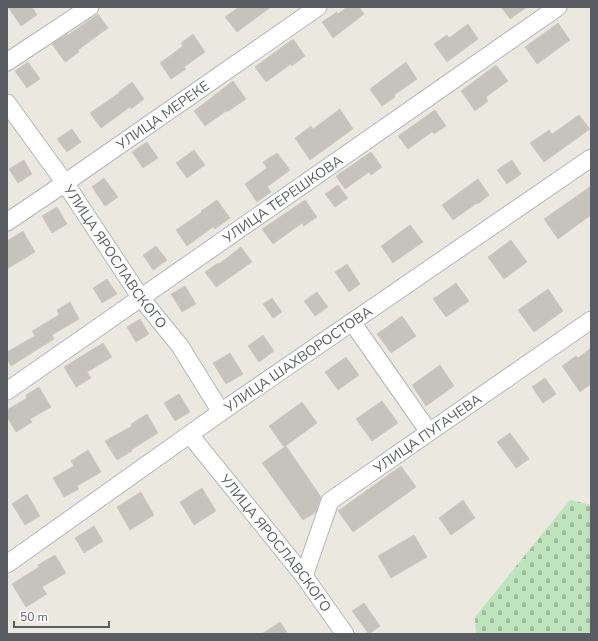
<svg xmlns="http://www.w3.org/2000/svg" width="598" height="641" font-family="'Nunito Sans',sans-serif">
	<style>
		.cemetery { fill: url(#cemetery-stones) }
		.building { fill: #c6c3bd; stroke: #d0cabf }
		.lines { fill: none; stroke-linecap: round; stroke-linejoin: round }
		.minor-casing { stroke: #b3b6ba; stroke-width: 19 }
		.minor { stroke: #fff; stroke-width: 17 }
		.labels { text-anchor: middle; stroke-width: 3.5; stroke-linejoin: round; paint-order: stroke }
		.street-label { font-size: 14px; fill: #595d61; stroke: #fff }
	</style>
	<defs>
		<pattern id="cemetery-stones" width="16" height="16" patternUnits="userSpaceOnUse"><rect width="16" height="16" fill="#bee3bd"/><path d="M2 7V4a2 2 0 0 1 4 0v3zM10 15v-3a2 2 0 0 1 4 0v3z" fill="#9dbb9d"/></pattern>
	</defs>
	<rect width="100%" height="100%" fill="#ebe8e0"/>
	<path class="cemetery" d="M570,500L591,505V634H476L475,617Z"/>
	<path class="building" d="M8,7H32L37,15L21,26Z
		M239,7H271L237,32L225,17Z
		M347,7H359L364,14L333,38L322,22L337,12L338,14Z
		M501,7H527L510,19Z
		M98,14L108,28L78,50L79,52L65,62L52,44L67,34L68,35Z
		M558,23L570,40L537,64L525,47Z
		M468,24L478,39L447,62L434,44L447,35L449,38Z
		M193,34L205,52L184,67L186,69L171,79L160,63L183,46L181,43Z
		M293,39L305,56L292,66L291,64L266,82L255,67Z
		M28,62L40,79L27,88L15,71Z
		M406,62L417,79L394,95L395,97L382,106L370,89Z
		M496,65L508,81L486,97L488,101L475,111L461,91Z
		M233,81L246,99L227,112L226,111L205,126L194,111Z
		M132,82L144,99L131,109L130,107L101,128L90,113L119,93V92Z
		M340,109L353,129L310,160L295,138L311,126L313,129Z
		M435,110L446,126L434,134L432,132L408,149L398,136Z
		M579,115L590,129L544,162L530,143L549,130L552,134Z
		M72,129L81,142L67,152L57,139Z
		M147,142L158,158L143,168L132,152Z
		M194,150L205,165L187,178L176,163Z
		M371,152L382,167L371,175L369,172L345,189L336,176Z
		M277,153L290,170L267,187L271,192L257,202L245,184L267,168L263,162Z
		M24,160L32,174L18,183L9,169Z
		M512,160L521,174L507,184L497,170Z
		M104,178L118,197L105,206L92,187Z
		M478,179L489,195L478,204L477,203L453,220L442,205Z
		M338,185L348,198L335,207L325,194Z
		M591,186V215L558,239L544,219Z
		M217,200L230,218L215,229L213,227L187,246L176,230L202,212L201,211Z
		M305,200L317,217L304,226L302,223L273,244L262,229Z
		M57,207L67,224L52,233L42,216Z
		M410,225L423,242L393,263L381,246Z
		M23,231L35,252L7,269V241Z
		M511,240L527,262L504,279L488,257Z
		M156,246L167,260L153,270L143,255Z
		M241,247L252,262L216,287L205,272L218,263L219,264Z
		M347,264L360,284L349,292L335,272Z
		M107,279L117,294L102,303L93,288Z
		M456,283L469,301L446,317L433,299Z
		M185,286L196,304L182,312L171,294Z
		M548,289L563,311L534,332L518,310Z
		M317,292L328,307L315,316L304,301Z
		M272,298L282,312L273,318L263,304Z
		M70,302L79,319L52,335L54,339L11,366L7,359V352L35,336L32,331L59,315L57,310Z
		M402,316L416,336L391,353L377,334Z
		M140,319L149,334L136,342L127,327Z
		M263,335L274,351L259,362L248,346Z
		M103,343L112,357L87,372L91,378L76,387L64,367Z
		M591,348V384L580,392L562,366L576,356L578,358Z
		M230,353L243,374L226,384L213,363Z
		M346,357L359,375L338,390L325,372Z
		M440,365L454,386L426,406L412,385Z
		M545,378L556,394L543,403L532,387Z
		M39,387L51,407L30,419L32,422L16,432L7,417V410L27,398L26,395Z
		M179,394L190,412L175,421L164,403Z
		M382,401L398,423L372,441L356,419Z
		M302,402L317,423L284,447L269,426Z
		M147,414L158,433L131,450L132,451L117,460L105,441L132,426L131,424Z
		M510,433L529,459L516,468L497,442Z
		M286,446L321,497L316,512L303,520L262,463Z
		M88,450L101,472L77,486L79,489L64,497L53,478L74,466L71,461Z
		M401,466L416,487L353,532L338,511Z
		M202,488L216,511L194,525L180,502Z
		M141,492L154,515L130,530L117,507Z
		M27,494L40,516L25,525L12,504Z
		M463,500L475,518L451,535L439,518Z
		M94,526L103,541L84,553L75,538Z
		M414,535L427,557L391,578L378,556Z
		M55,555L66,573L42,587L47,594L26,607L12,584L39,567L38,565Z
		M364,603L380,626L369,634L352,611Z
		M280,622L288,634H262Z"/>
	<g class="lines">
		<defs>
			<g id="minor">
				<path d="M7,62L90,7"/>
				<path id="s1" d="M7,103L65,183L141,298L180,346L221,412"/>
				<path id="s2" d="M7,222L65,183L318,7"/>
				<path d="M352,322L429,432"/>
				<path id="s3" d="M7,391L558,7"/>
				<path id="s4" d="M190,435L304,576L345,634"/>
				<path id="s5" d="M7,564L221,412L591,158"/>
				<path id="s6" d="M304,576L330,501L591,320"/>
			</g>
		</defs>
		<use href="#minor" class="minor-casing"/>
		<use href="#minor" class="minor"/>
	</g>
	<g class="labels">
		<g class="street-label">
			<text dy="5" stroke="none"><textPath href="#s2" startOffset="189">УЛИЦА МЕРЕКЕ</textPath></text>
			<text dy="5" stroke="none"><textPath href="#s3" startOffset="336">УЛИЦА ТЕРЕШКОВА</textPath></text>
			<text dy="5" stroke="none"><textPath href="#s1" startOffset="188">УЛИЦА ЯРОСЛАВСКОГО</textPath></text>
			<text dy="5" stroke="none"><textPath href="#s5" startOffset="356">УЛИЦА ШАХВОРОСТОВА</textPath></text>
			<text dy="5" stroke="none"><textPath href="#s6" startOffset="198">УЛИЦА ПУГАЧЕВА</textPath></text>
			<text dy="5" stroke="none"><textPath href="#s4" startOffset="138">УЛИЦА ЯРОСЛАВСКОГО</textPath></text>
		</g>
	</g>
	<rect width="598" height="641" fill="none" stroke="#595d61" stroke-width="16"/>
	<path d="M14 621v6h95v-6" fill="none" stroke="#595d61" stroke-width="2"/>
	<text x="20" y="621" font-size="12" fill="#595d61" stroke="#ffffff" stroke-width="3" paint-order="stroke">50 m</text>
</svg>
